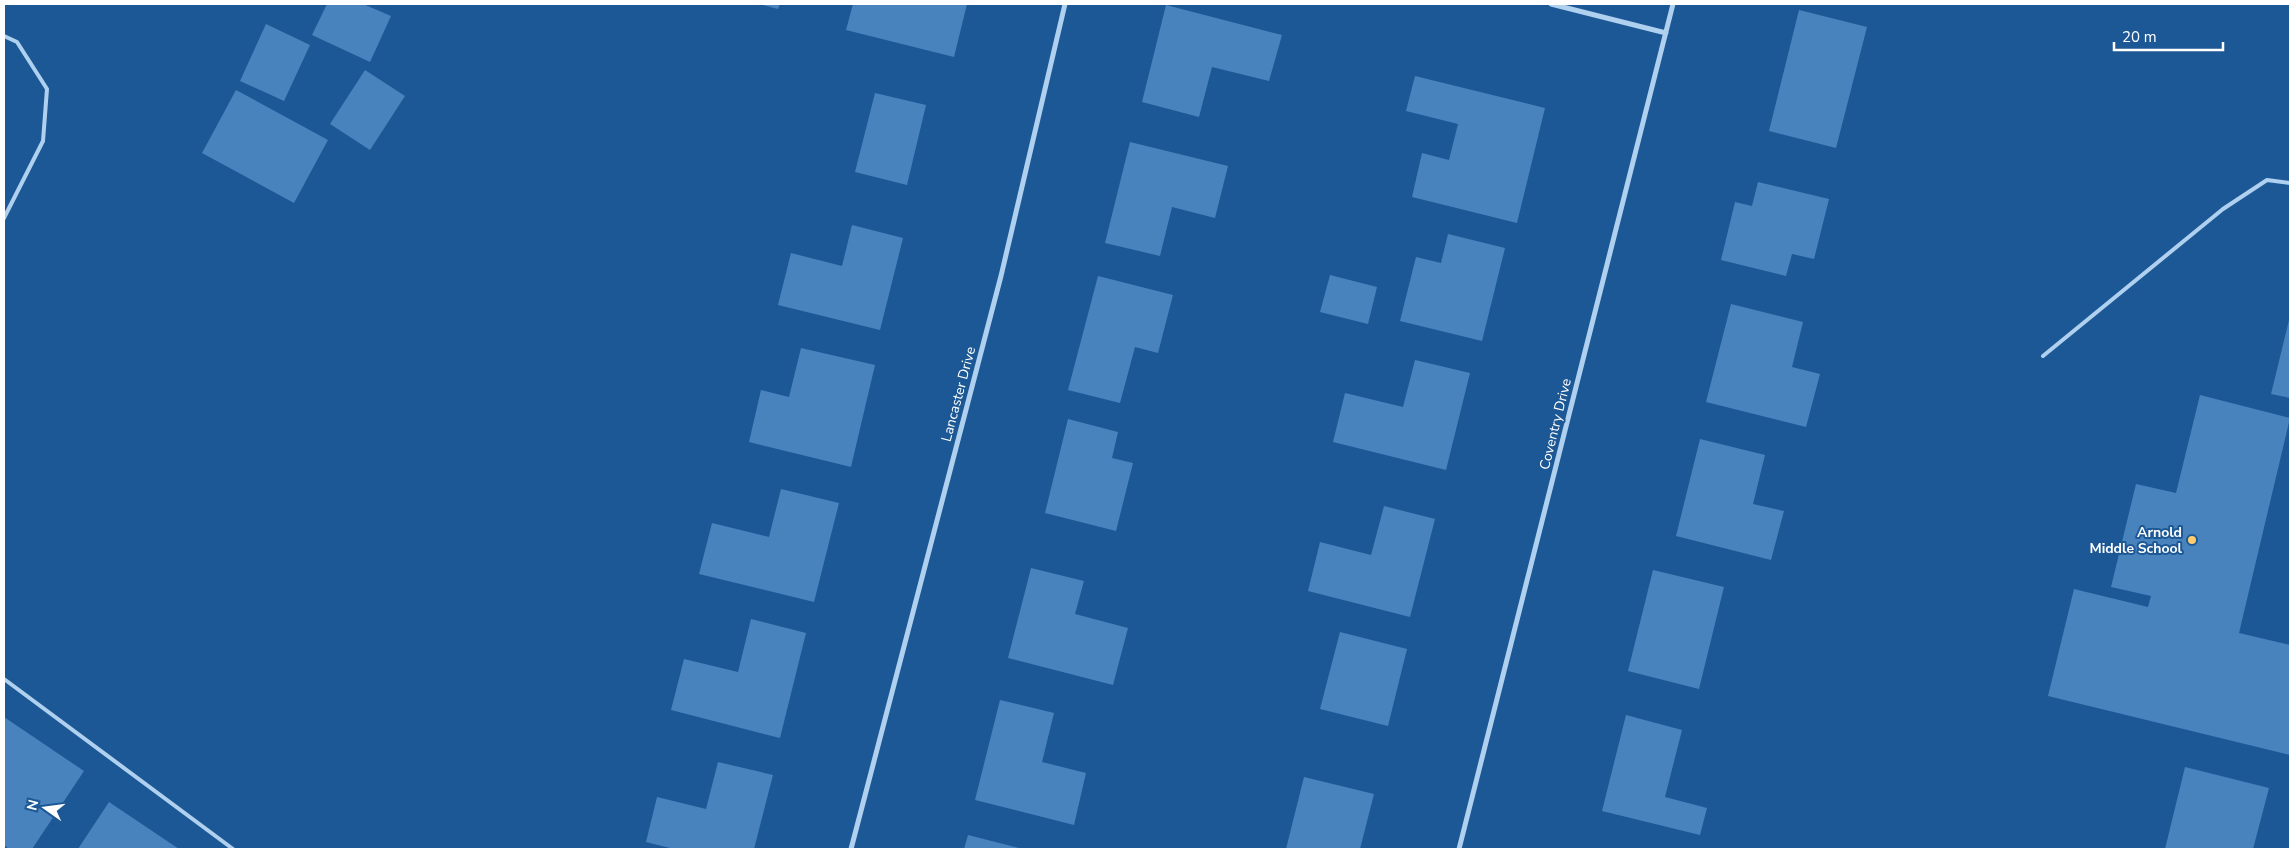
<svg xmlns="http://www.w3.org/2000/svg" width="2294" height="853" font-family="'Nunito Sans',sans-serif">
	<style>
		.building { fill: #4983be }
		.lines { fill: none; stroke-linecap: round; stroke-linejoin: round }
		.lane { stroke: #afd0ef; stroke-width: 4 }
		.street { stroke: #afd0ef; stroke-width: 5 }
		.poi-dot { fill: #ffcd6d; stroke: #1c5895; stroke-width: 2 }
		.labels { text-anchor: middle; stroke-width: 4; stroke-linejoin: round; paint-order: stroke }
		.street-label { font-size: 14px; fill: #fff; stroke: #1c5895 }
		.poi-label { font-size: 14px; font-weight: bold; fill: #fff; stroke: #1c5895; text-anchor: end }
	</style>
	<rect width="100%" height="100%" fill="#1c5895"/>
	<path class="building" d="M327,4H363L391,16L370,62L312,35Z
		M759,4H780L778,9Z
		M853,4H967L954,57L846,30Z
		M1166,5L1282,35L1269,81L1212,67L1199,117L1142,102Z
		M1799,10L1867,27L1836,148L1769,131Z
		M266,24L310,45L284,101L240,81Z
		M365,70L405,96L370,150L330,124Z
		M1415,76L1545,108L1517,223L1412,197L1422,153L1449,160L1458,124L1406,111Z
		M236,90L328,140L294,203L202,153Z
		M875,93L926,105L907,185L855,172Z
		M1130,142L1228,166L1215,218L1172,207L1160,256L1105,243Z
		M1758,182L1829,199L1814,259L1792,254L1786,276L1721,260L1735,202L1752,206Z
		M852,225L903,238L880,330L778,305L791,253L842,266Z
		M1448,234L1505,248L1482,341L1400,321L1416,257L1441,263Z
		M1330,275L1377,287L1368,324L1320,312Z
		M1098,276L1173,295L1158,353L1135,347L1120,403L1068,390Z
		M1731,304L1803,322L1792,367L1820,374L1806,427L1706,402Z
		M2290,316V398L2271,394Z
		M801,348L875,365L851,467L749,442L761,390L789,397Z
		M1415,360L1470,373L1446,470L1333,442L1345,393L1403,407Z
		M2200,395L2290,418L2239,633L2290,645V755L2048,696L2074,589L2148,607L2151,596L2111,587L2136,484L2176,493Z
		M1068,419L1118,432L1112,458L1133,463L1116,531L1045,513Z
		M1700,439L1765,455L1753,504L1784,511L1771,560L1676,536Z
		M781,489L839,503L814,602L699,574L712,523L769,537Z
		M1384,506L1435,519L1410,617L1308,591L1320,542L1371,555Z
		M1031,568L1084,581L1075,614L1128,628L1113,685L1008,658Z
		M1653,570L1724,587L1699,689L1628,671Z
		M751,619L806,633L780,738L671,710L684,659L738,672Z
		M1340,632L1407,649L1388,726L1320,709Z
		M1000,700L1054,713L1042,762L1086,773L1074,825L975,800Z
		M1626,715L1682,730L1665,797L1707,808L1700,835L1602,811Z
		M4,717L84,771L32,849H9L4,845Z
		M718,762L773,775L754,849H674L646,842L657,797L706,809Z
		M2185,767L2269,788L2253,849H2165Z
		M1304,777L1374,794L1360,849H1286Z
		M109,802L179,849H78Z
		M968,835L1023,849H964Z"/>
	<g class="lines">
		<path class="lane" d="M4,36L17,42L47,89L43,141L4,218
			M2043,356L2223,209L2267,180L2290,183
			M4,679L233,849"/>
		<path class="street" d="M1551,4L1666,33
			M851,849L1001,276L1065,4
			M1459,849L1673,4"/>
	</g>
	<circle class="poi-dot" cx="2192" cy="540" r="5"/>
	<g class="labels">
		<g class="street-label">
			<text transform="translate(958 394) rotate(-75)" y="5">Lancaster Drive</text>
			<text transform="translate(1555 424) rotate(-76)" y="5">Coventry Drive</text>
		</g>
		<g class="poi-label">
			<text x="2182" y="537">Arnold<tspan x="2182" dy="16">Middle School</tspan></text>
		</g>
	</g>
	<rect width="2294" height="853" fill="none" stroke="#ffffff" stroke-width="10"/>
	<g transform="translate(45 808) rotate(284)" stroke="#1c5895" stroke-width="4" paint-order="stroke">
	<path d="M0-4L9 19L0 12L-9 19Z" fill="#ffffff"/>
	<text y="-8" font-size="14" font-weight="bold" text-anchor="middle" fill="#ffffff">N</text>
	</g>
	<path d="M2114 42v8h109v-8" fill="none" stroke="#ffffff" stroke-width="2.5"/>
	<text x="2122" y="42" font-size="15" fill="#ffffff" stroke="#1c5895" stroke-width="4" paint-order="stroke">20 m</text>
</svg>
